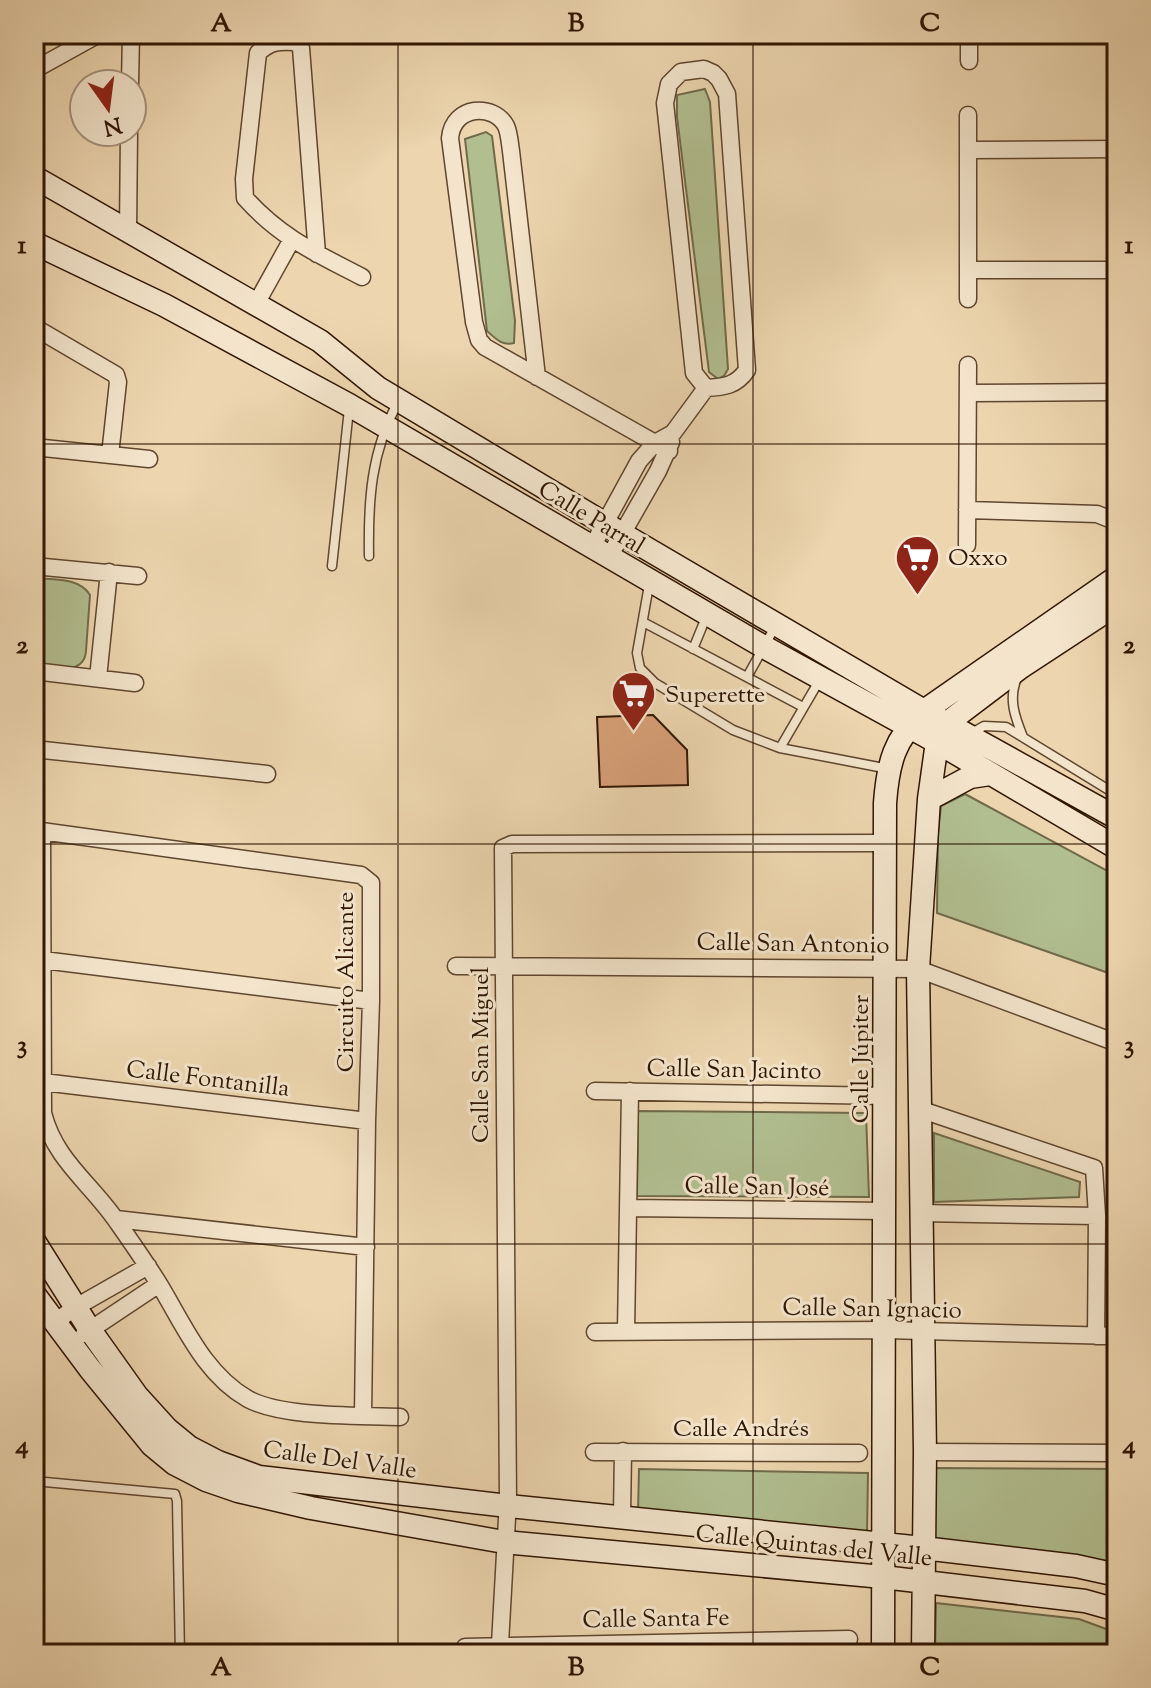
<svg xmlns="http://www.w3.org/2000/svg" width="1151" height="1688" font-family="'Sorts Mill Goudy',serif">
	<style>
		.green { fill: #b1be90; stroke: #706a4a; stroke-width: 2 }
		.building { fill: #d8a078; stroke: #301603; stroke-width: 2 }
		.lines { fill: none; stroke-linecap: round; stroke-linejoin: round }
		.lane-casing { stroke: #5f462e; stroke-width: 11 }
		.street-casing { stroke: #5f462e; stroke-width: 19 }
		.secondary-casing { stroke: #301603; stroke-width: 25 }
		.lane { stroke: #f3e4cb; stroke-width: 8 }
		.street { stroke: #f3e4cb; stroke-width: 16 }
		.secondary { stroke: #f3e4cb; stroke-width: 22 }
		.grid { fill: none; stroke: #301603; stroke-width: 2; stroke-opacity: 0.55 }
		.labels { text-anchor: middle; stroke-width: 6; stroke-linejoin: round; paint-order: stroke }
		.street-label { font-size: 24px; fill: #301603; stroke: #f3e4cb }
		.poi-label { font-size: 24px; fill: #301603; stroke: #f3e4cb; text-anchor: start }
		.neatline { fill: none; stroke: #301603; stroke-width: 3 }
		.grid-label { font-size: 26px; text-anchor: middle; font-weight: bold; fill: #301603 }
	</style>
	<rect width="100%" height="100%" fill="#ecd5af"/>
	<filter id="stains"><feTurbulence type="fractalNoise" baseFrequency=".0025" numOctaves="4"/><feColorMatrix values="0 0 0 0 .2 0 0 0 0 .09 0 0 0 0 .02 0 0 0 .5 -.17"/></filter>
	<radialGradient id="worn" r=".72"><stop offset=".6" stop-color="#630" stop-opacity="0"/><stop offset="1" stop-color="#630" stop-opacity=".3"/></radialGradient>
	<path class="green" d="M705,89L710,102L728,369L724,376L718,379L709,372L677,117V95Z
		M486,132L492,136L515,321L514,343C502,346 496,339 487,331L465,139Z
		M34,578C53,580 79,577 90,595L86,651C84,677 53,666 34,665Z
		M965,794L1117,876V976L937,913L938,833L941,806Z
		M638,1111L866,1113L869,1197L637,1196Z
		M934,1133L1080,1182L1079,1197L934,1202Z
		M934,1468L1117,1469V1565L935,1544Z
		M639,1469L868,1473L867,1536L638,1512Z
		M936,1603L1079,1619L1117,1633V1652L935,1654Z"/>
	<path class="building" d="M653,715L687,750L688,785L600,787L597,717Z"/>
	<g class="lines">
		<defs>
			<path id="lane" d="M369,556C368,501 371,451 398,402
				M332,566L349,409
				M649,585L637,653L640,668L655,683L733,730L780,748L889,769
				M643,622L803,707
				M693,649L707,615
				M747,677L776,625
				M1017,678C1008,699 1015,717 1023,737
				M970,734L984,726L1006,727L1117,795
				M780,748L819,681
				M34,1481L175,1494L177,1501L180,1654"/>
			<path id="street" d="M969,61V34
				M34,70L99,34
				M130,84L131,34
				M968,150L1117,149
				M128,232L129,132
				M317,254L301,48L296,42C279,41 270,41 258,53L244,179L245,198C281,238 316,253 362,277
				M968,270H1117
				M968,299V115
				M256,304L291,241
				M34,327L116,375L118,382L110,455
				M537,377L511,151C510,144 509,132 506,126C494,103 453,105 450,138L474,322L479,340L485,347L669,451
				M968,393L1117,392
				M34,447L149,459
				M967,510L1097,514L1117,522
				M967,545L968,365
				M592,547L639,461L655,443L673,433L706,388C724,387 736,386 747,370L727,94L719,79L713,73L704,69L681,72L669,84L665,103L694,373L706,388
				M609,557L658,471L671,442
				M34,566L138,576
				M34,671L135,683
				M98,678L109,572
				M34,749L267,774
				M34,830L361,875L371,883V1001L367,1121L363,1416
				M42,832L43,1113C55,1161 92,1184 118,1223C132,1243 146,1263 159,1284C184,1325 204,1374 248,1399C283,1418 359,1415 400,1417
				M43,960L371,1001
				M456,966L918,969L1117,1043
				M43,1082L367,1121
				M595,1091L886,1096
				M919,1109L1094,1168L1097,1216L1096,1336
				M628,1208L886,1211
				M920,1213L1097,1216
				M116,1219L366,1247
				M55,1322L76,1307L148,1266
				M626,1331L630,1091
				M595,1332L885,1330L1117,1336
				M84,1334L159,1284
				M594,1452L859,1453
				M925,1452L1117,1453
				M622,1516L623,1451
				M500,1644L508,1500L503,848L512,844L885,843
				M465,1647L849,1639"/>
			<path id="secondary" d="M34,177L320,341L378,388L622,534L924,711L1117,818
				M34,243L164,305L349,405L764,647L937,742L1117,848
				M929,799L970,777L990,774
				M34,1241L90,1330L137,1396L167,1429L189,1447L218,1462L259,1477L508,1506L923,1548L1076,1566L1117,1575
				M34,1294L90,1369L152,1445L175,1464L206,1480L238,1491L311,1508L504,1542L883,1577L1085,1601L1117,1610
				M883,1654L885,803C888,763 894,739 924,711L1117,577
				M923,1654L925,1452L918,969L929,799L937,742L947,723L1021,667L1117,604"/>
		</defs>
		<use href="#lane" class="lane-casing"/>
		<use href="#street" class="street-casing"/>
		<use href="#secondary" class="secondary-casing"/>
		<use href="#lane" class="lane"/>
		<use href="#street" class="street"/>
		<use href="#secondary" class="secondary"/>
	</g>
	<path class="grid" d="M398,34V1654M753,34V1654M34,444H1117M34,844H1117M34,1244H1117"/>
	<defs>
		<symbol id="supermarket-pin" viewBox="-11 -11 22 30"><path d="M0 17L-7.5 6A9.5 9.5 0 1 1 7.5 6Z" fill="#8f2418" stroke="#f3e4cb"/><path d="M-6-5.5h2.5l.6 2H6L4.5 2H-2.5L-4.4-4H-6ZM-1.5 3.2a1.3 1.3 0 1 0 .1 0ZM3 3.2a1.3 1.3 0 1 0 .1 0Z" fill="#fff"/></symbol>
	</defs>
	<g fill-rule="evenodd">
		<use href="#supermarket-pin" x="892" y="532" width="51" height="69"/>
		<use href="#supermarket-pin" x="608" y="668" width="51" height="69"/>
	</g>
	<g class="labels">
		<g class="street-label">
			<text transform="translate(592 517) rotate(31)" y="8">Calle Parral</text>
			<text transform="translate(793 943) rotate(1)" y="8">Calle San Antonio</text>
			<text transform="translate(345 982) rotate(-90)" y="8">Circuito Alicante</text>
			<text transform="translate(480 1055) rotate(-90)" y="8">Calle San Miguel</text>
			<text transform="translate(860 1059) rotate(-90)" y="8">Calle Júpiter</text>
			<text transform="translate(734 1069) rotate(1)" y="8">Calle San Jacinto</text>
			<text transform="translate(208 1078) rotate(7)" y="8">Calle Fontanilla</text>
			<text transform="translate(757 1186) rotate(1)" y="8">Calle San José</text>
			<text transform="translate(872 1308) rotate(1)" y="8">Calle San Ignacio</text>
			<text x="741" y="1436">Calle Andrés</text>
			<text transform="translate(340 1459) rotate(8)" y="8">Calle Del Valle</text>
			<text transform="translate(814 1545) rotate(6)" y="8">Calle Quintas del Valle</text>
			<text transform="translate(656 1618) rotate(-1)" y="8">Calle Santa Fe</text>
		</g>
		<g class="poi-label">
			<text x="948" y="565">Oxxo</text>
			<text x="665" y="702">Superette</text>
		</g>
	</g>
	<rect width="1151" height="1688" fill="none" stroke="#ecd5af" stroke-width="88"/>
	<g transform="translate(108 108) rotate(166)"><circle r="38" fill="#f3e4cb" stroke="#a5927b" stroke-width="2"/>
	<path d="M0-6L14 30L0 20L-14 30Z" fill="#8f2418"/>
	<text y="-12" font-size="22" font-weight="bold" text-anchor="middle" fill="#301603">N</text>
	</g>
	<rect x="44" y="44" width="1063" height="1600" class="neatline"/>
	<g class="grid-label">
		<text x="221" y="31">A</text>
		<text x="576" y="31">B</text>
		<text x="930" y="31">C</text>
		<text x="22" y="253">1</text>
		<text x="1129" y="253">1</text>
		<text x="22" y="653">2</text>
		<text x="1129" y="653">2</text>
		<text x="22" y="1053">3</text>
		<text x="1129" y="1053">3</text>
		<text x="22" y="1453">4</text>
		<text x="1129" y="1453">4</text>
		<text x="221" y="1675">A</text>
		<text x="576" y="1675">B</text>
		<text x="930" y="1675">C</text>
	</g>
	<rect width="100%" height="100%" filter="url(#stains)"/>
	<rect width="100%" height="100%" fill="url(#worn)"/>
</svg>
